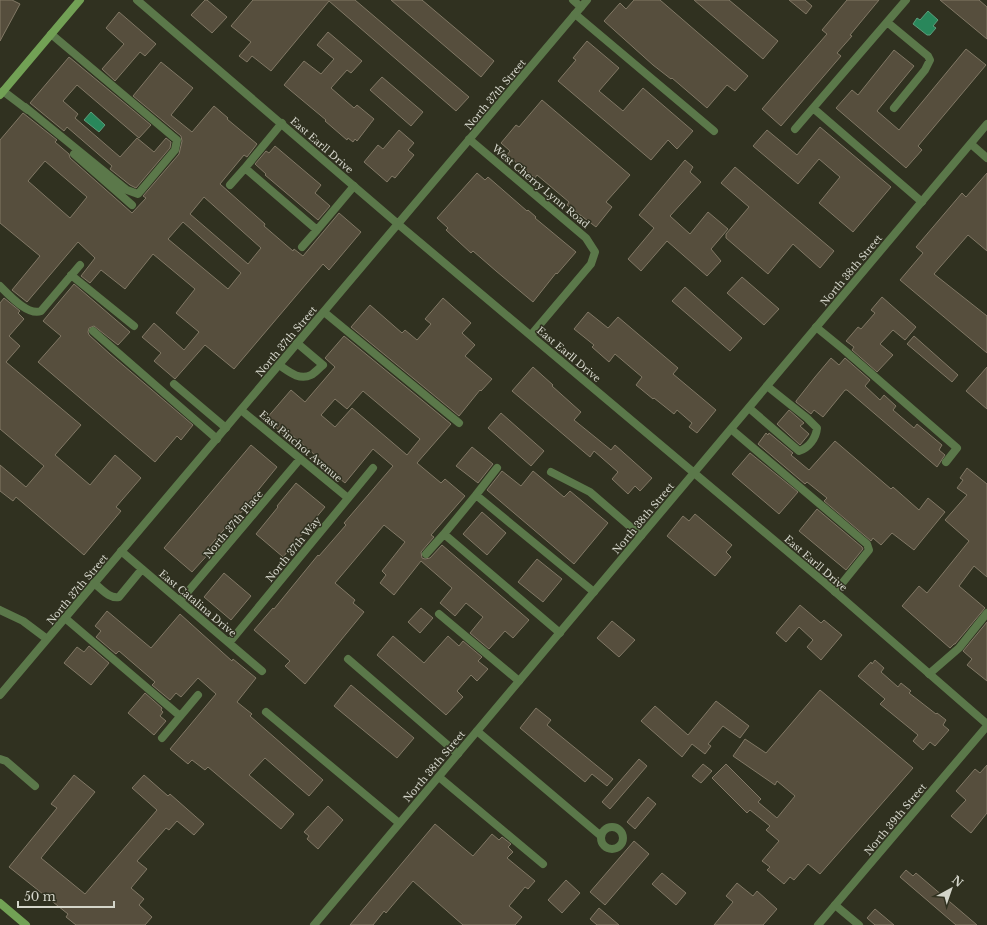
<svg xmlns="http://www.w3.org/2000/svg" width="987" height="925" font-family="'Libre Baskerville',serif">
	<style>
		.water { fill: #29875b; stroke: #5c9e7c }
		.building { fill: #564e3d; stroke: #817865; fill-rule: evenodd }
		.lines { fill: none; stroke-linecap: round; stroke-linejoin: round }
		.service { stroke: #5b784a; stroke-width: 8 }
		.minor { stroke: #5b784a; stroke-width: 8 }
		.secondary { stroke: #72a155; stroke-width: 8 }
		.labels { text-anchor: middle; stroke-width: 3; stroke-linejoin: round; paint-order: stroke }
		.street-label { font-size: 10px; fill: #d4d5ca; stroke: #303120 }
	</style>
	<rect width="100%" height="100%" fill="#303120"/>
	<path class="water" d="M928,11L938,20L933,26L936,28L930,35H927L913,24L917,18L920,20Z
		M91,112L105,125L99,132L84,120Z"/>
	<path class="building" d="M0,0H12L20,4L0,41Z
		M205,0H207L227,17L212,33L191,15Z
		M253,0H355L469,97L456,111L329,1L271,71L252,56L247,62L239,56L251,42L231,26Z
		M391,0H422L494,61L481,77Z
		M634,0H660L748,76L735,91L727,85L707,108L672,78L671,79L653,65L604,21L620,3L626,9Z
		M694,0H729L778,41L763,59Z
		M789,0H805L812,6L806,14Z
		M847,0H879L850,35L852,36L837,53L841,56L781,126L762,109L827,34L822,30Z
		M940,0H979L987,7V39Z
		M119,12L156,44L145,56L140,52L115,81L102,69L124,44L106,28Z
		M328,32L362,61L351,73L347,70L331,88L354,108L357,105L374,119L357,141L355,139L353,142L348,138L347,140L325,121L326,120L284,85L304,61L321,74L334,59L317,45Z
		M587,41L619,68L599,91L623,111L643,88L693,131L677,149L668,140L651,160L558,81L576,60L573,58Z
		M966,49L986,65L918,146L922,150L906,168L836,108L852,90L858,95L894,50L914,66L877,111L899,130Z
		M69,57L151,125L139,138L77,85L63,101L78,114L75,118L120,157L137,138L154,152L166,138L171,142L170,148L136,188L130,185L110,169L112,166L67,127L64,131L30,103Z
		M161,62L193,88L171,115L192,132L214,106L228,118L227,119L257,144L247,157L244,155L220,184L265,224L264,226L293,251L294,249L303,256L339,213L361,232L329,270L323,264L234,369L205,345L175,379L154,361L161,353L142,337L154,323L184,350L199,332L176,313L195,289L153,254L125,289L101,270L90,283L81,276L95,258L78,242L27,302L12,290L40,256L0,223V140L23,113L57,140L55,142L69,154L70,158L132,213L146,198L143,196L179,154L182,141L181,136L133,96ZM45,161L87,197L70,218L28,181ZM204,197L261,248L248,264L190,214ZM183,222L241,273L228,289L168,239Z
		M382,77L423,112L411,126L370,90Z
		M542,100L630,175L606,202L612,207L596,227L567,205L569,202L537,175L535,178L507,155L510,151L501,143L516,125L519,127Z
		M820,127L891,187L853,232L819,203L840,177L819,159L798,184L753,146L767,130L797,155Z
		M399,130L414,143L408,150L414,155L395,178L392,176L387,182L364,162L378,145L383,149Z
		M275,146L321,185L315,193L330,206L318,220L265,175L266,174L255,164L266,151L269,153Z
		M685,160L693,167L690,172L701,182L670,216L690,234L708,212L728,229L711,249L721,261L707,276L667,241L641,271L628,259L654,228L639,215Z
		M735,167L834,251L820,268L793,244L768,274L726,238V234L749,207L721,183Z
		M477,173L485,180L488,177L527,211L528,210L536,217L535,218L576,252L557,274L556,273L533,302L496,271L473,251L471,253L446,230L448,228L437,218Z
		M987,173V251L968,235L934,274L987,316V353L900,280L923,253L916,247L962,193L966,197Z
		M742,277L779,309L764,325L727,293Z
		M74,284L130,332L118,345L94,326L89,328L88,332L89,335L110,354L193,425L181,440L177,436L155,462L38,362L61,336L43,321Z
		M685,287L742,338L730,351L672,301Z
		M882,297L916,327L905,340L893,330L880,344L893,355L877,372L852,350L854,347L846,341L858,327L861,329L875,313L871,310Z
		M4,298L20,311L18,313L24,319L9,336L20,346L6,362L81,425L55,455L90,485L115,455L141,478L116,507L121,511L84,555L16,497L13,501L0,491V465L26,487L44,466L0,429V303Z
		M443,298L471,323L462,333L475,345L465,356L492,379L481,391L480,390L459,416L351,327L370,305L402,333L405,330L417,340L431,324L425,319Z
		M588,312L608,328L618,317L678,368L673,374L716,410L697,433L689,427L692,423L677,410L674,414L654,398L653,399L636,385L642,377L615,354L609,362L592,347L594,345L574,329Z
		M344,336L451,424L417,463L441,483L445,479L465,496L431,535L434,537L421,552L422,558L425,559L430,558L442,545L529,620L513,638L505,631L489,649L470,633L483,617L466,603L455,616L440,603L452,588L421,561L394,595L380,583L386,575L382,571L405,542L384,525L335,583L355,600L353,603L364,612L305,684L285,666L290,661L254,630L273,608L274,609L318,555L319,556L346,525L344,523L393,466L373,449L345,483L322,464L323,462L292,435L289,439L266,419L291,390L305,402L335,367L325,358ZM363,391L420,439L407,455L352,408L335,427L321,415L335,399L347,409Z
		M914,336L958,375L952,382L907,344Z
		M831,358L839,365L845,358L870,380L865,386L880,400L884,395L896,406L893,410L914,428L917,424L942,445L939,450L945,455L937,467L847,390H845L823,417L814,410L811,414L796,402V401L815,377Z
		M533,367L553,385L552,386L581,412L574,420L611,450L615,445L652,478L640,491L635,486L628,494L612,479L618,472L594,451L590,457L512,391Z
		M987,367V409L966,391Z
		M789,410L804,423L800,426L809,434L800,445L777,424Z
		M501,413L544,451L531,466L488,428Z
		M766,433L768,435L769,433L793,453L791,455L809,470L835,441L891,489L893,487L919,510L928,498L945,512L914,550L892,533L881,545L873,538L871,541L824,501L827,498L807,482L805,484L758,444Z
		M251,445L277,467L255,494L256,496L236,518L235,517L209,547L212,550L192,572L164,548Z
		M472,447L493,464L478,483L456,466Z
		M750,453L798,492L779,514L732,474Z
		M967,468L987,484V577L974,566L959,586L985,608L955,644H954L950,648L902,606L919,586L927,593L969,541L945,520L967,495L957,488L963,480L960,478Z
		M502,471L521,486L533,471L564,497L570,491L608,523L574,564L487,490Z
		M296,483L325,507L283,557L256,534L278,507L277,506Z
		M817,509L862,547L863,549L846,570L799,531Z
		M482,512L506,533L487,555L463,534Z
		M695,514L732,545L726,552L731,557L715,576L667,536L683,516L689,521Z
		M537,559L562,579L543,602L518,582Z
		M224,573L251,596L231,620L204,597Z
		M800,605L821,623L824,620L842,635L821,660L807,647L813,640L799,627L786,642L776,633Z
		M421,608L433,618L420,633L408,622Z
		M107,611L151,648L180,614L232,661L233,659L256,678L237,702L252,714L250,716L323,780L309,796L265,758L249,775L294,814L281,829L208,767L205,770L192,760L188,764L170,749L216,694L198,678L181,697L176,693L170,700L152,685L155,682L119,651L116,654L96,637L101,631L95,626Z
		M612,621L635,640L619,657L597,638Z
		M987,622V681L967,665L972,659L963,651Z
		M393,636L424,663L448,636L459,646L463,641L482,657L478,661L488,669L477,681L471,675L457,691L463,697L446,715L377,655Z
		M89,646L109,663L91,685L64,663L77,647L84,652Z
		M875,660L884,668L881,672L898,687L901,683L911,691L909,693L936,714L937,713L946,720L943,725L949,730L935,746L930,742L923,750L913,741L918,735L880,704L885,699L858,676L871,662L872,664Z
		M351,685L414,738L397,758L334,706Z
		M820,690L913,768L820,874L808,864L794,880L790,877L784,884L767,870L770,867L762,861L779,841L766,830L770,826L750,810L747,813L712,778L726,764L761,799L758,802L777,818L795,796L777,781L775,785L733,756L745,739L766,753Z
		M145,693L162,708L161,710L163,712L160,716L166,721L154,735L128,713Z
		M716,701L749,726L740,738L723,726L708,744L711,746L705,754L692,744L682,757L641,721L655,706L688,735Z
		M536,708L551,720L547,725L613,779L607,786L592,774L585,782L520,728Z
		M639,759L647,766L610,809L602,802Z
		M703,764L712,771L701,783L692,776Z
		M987,765V813L971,833L951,816L966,800L956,791L975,769L980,773Z
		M74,775L95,792L41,858L85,894L157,810L132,788L144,775L168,796L170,794L204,824L194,835L177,821L169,830L166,828L137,861L147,869L131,888L144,899L139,905L152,917L145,925H76L66,917L68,914L9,867L57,808L51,804Z
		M648,797L656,804L635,829L627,822Z
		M328,806L343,820L318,849L307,839L309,836L304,832Z
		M435,824L473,856L492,834L499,840L502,837L511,844L508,847L513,852L507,858L535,881L528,889L525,887L509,906L522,917L515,925H463L413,881L386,913L384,911L373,925H350Z
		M634,841L649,854L605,905L590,892Z
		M906,870L913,876L916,873L977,925H956L900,877Z
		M662,873L686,893L676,905L652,884Z
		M566,880L580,893L562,913L548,900Z
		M737,883L753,896L757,891L777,909L763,925H714L733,902L726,896Z
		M599,908L619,925H597L590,919Z
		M875,909L894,925H875L867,918Z"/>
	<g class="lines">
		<path class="service" d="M573,0L581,7
			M575,14L714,131
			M887,22L928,56L930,60L925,70L894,108
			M3,91L28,110
			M25,107L127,190L138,194L175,150L177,140L51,34
			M813,108L922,202
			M282,123L245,168L317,230L354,186
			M795,129L906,0
			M971,144L987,158
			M74,154L132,205
			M230,185L245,168
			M302,247L317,230
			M71,275L134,326
			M0,286C9,295 28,316 41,311L80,265
			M324,312L459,423
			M816,327L843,349L957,448L946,462
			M93,331L217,439
			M279,365C288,371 299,381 311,375C315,373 319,368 323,365L297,343
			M174,384L226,428
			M749,408L799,451C809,448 816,438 817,428L807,418L767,386
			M241,410L348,498
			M731,429L867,544L869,550L835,592
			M551,472L590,492L641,536
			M476,495L497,468
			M121,551L262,671
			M426,554L444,534
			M94,583C102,589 109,599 119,597L142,569
			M180,601L300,459
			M439,614L519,681
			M65,618L180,716
			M560,633L444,534L476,495L594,592
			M229,643L373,468
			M348,659L458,754
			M929,674L959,648L987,613
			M266,712L399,823
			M477,731L601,836
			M162,738L198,695
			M0,759L6,761L35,786
			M439,777L543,864
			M601 838a11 11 0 1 1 22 0a11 11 0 1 1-22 0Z
			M835,905L859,925"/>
		<path class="minor" d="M137,0L398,224L825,583L987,724
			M469,139L586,238L595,252L591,264L531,335
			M0,610L23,621L47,639
			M0,695L587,0
			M314,925L987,124
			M818,925L987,726"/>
		<path class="secondary" d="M0,95L80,0
			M0,903L26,925"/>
	</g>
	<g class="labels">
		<g class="street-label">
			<text transform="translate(495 94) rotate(-50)" y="4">North 37th Street</text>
			<text transform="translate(322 145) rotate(41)" y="4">East Earll Drive</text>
			<text transform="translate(541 186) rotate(40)" y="4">West Cherry Lynn Road</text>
			<text transform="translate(851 270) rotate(-50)" y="4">North 38th Street</text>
			<text transform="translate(286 341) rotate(-50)" y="4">North 37th Street</text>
			<text transform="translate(569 354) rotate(40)" y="4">East Earll Drive</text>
			<text transform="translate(301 446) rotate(40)" y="4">East Pinchot Avenue</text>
			<text transform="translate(643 518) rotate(-50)" y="4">North 38th Street</text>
			<text transform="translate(233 524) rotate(-50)" y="4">North 37th Place</text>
			<text transform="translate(293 549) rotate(-51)" y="4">North 37th Way</text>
			<text transform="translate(816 563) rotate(41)" y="4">East Earll Drive</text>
			<text transform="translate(77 589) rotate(-50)" y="4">North 37th Street</text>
			<text transform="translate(198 603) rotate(40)" y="4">East Catalina Drive</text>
			<text transform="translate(434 766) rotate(-50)" y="4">North 38th Street</text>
			<text transform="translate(895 819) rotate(-50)" y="4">North 39th Street</text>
		</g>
	</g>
	<g transform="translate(951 889) rotate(40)" stroke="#303120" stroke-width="3" paint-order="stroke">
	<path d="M0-3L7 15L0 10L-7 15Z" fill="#d4d5ca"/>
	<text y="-6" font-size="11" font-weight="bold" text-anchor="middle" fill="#d4d5ca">N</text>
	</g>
	<path d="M18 901v6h96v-6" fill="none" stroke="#d4d5ca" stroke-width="2"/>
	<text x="24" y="901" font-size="12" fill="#d4d5ca" stroke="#303120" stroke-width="3" paint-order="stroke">50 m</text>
</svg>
